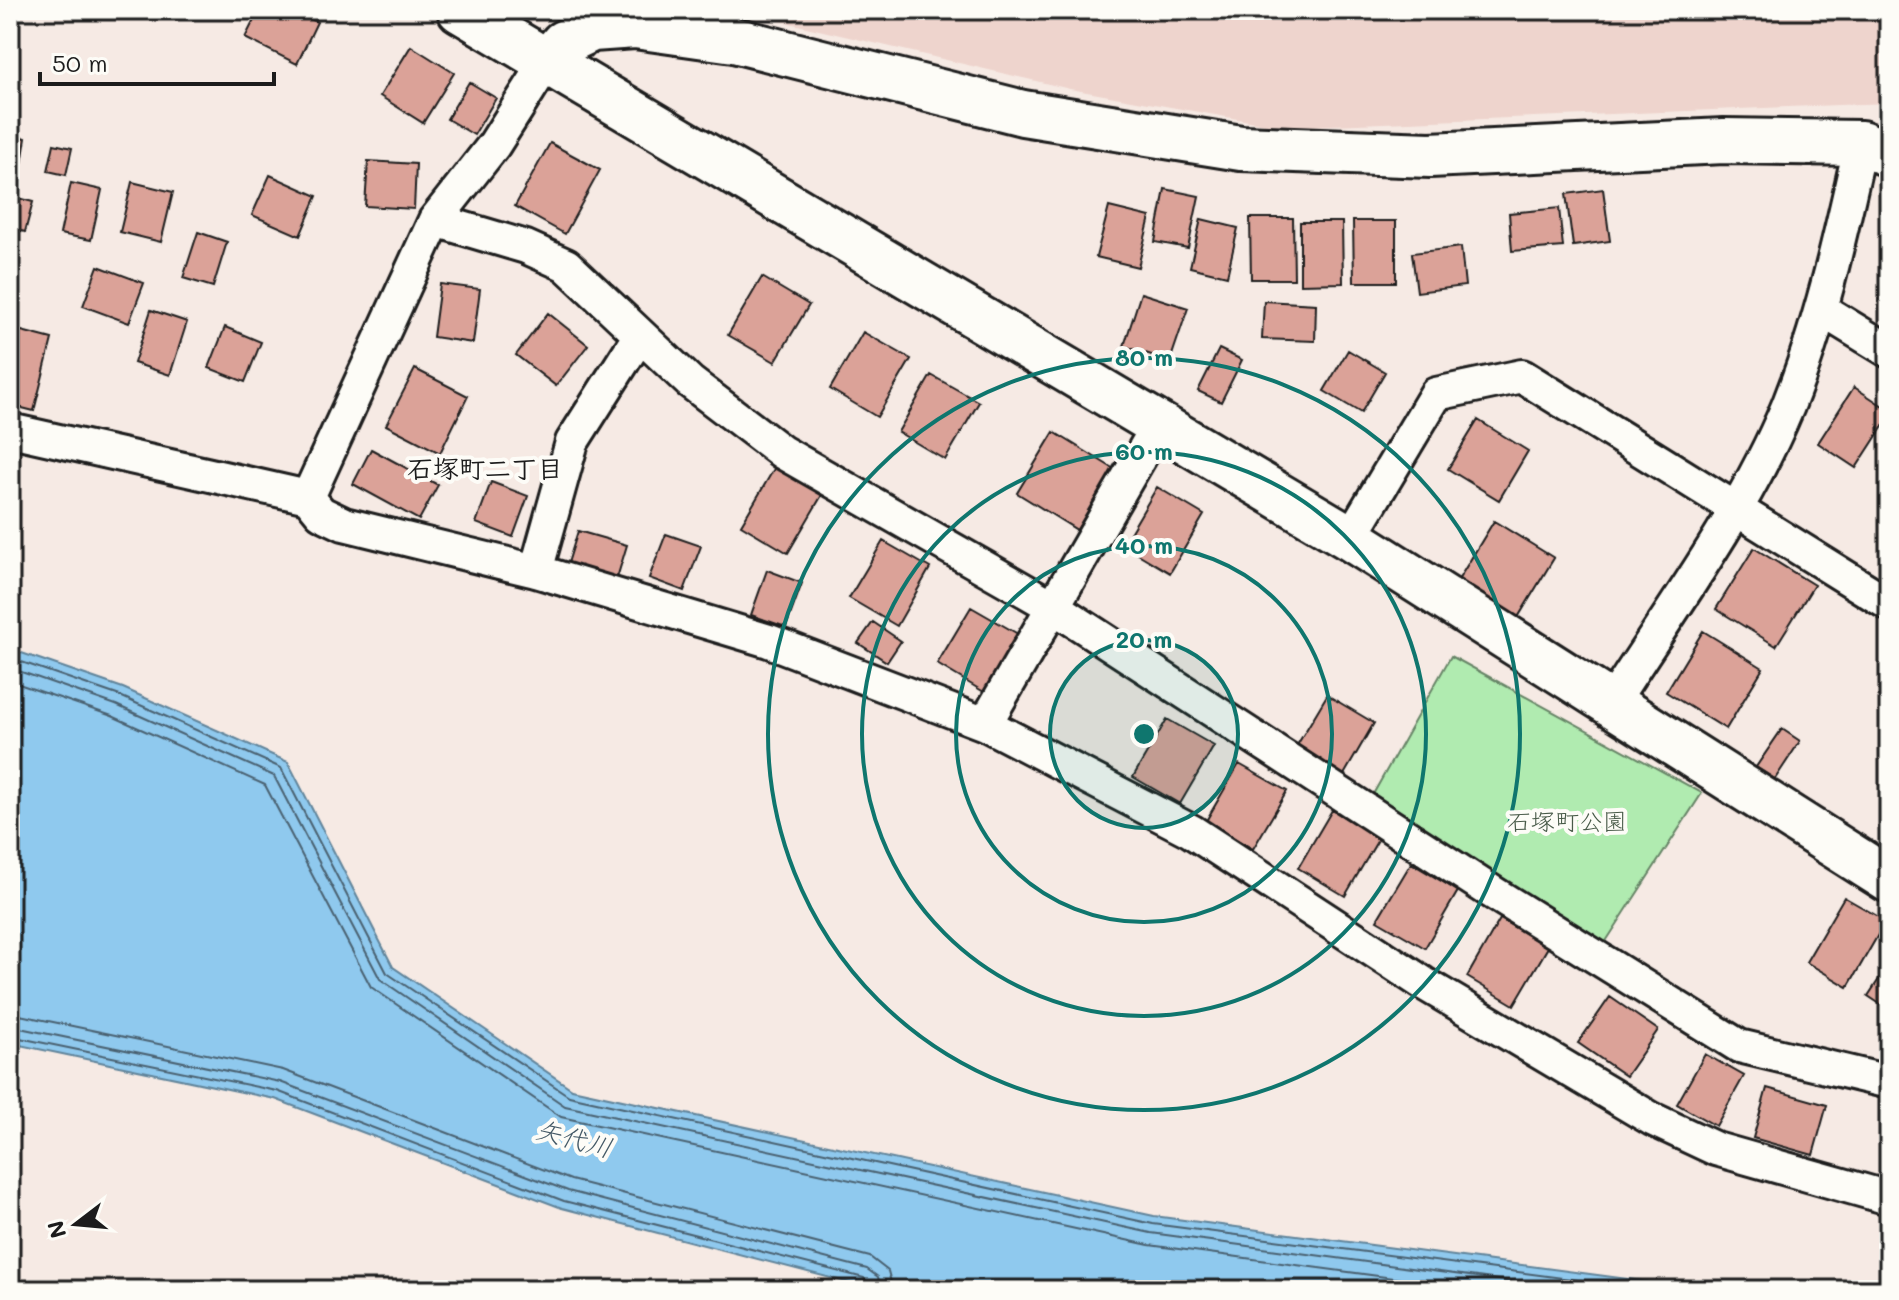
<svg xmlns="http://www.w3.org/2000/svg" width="1899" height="1300" font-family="Mali,'Klee One',sans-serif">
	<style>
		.built { fill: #eed4cd }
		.green { fill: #b0ebb0; stroke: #668466; stroke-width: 2 }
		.water { fill: #8fc9ee; stroke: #61849a; stroke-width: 2 }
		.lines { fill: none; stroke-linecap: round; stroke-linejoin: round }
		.shore { stroke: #4a6170; stroke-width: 2 }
		.building { fill: #dba298; stroke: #1c1c1c; stroke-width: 2 }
		.street-casing { stroke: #1c1c1c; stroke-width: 38 }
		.secondary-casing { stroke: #1c1c1c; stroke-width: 50 }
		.street { stroke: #fdfcf7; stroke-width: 32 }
		.secondary { stroke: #fdfcf7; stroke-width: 44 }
		.ring { fill: none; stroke: #0f766e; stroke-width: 4 }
		.labels { text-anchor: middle; stroke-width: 8; stroke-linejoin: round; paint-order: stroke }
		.park-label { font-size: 24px; fill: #485a48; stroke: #fdfcf7 }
		.neighbourhood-label { font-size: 26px; font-weight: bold; fill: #1c1c1c; stroke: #fdfcf7 }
		.water-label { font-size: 26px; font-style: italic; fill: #445966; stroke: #fdfcf7 }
		.centre { fill: #0f766e; stroke: #fdfcf7; stroke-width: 4 }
		.ring-label { font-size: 24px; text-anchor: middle; font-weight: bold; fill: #0f766e; stroke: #fdfcf7; stroke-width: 8; stroke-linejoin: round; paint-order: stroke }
	</style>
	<rect width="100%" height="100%" fill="#f6eae4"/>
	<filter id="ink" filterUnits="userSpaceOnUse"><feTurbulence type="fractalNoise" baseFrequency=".0125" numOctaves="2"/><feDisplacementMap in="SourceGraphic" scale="16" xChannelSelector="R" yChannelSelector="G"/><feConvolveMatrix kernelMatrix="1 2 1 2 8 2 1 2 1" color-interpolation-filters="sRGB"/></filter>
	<g filter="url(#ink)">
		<path class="built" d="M734,10H1889V103L1282,127L1070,89Z"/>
		<path class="green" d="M1451,656L1702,793L1601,949L1367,805Z"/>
		<path class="water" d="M10,649L123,688L288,762L393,967L572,1089L1154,1216L1710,1290H877L562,1208L275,1099L10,1043Z"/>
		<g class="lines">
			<path class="shore" d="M10,658L120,696L281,768L387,973L569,1096L1153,1224L1654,1290
				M10,668L116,705L274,776L380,979L565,1106L1151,1233L1573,1290
				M10,681L112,716L265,785L371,987L561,1117L1149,1245L1482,1290
				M10,1013L283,1070L571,1180L870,1257L888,1271L893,1290
				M10,1026L280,1082L568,1191L867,1269L878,1277L881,1290
				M10,1036L277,1091L564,1201L864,1278L871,1290"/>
		</g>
		<path class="building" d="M259,10H292L317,22L297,64L245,38Z
			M411,46L454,73L423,123L380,96Z
			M469,82L496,98L474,135L447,119Z
			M10,135L26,138L20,176L10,174Z
			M550,143L600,170L565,234L515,206Z
			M54,144L72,148L66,175L48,171Z
			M368,161L416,164L414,209L365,206Z
			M270,175L317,196L300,236L252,215Z
			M132,182L173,192L161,242L120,232Z
			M71,183L102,190L91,240L60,234Z
			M1165,189L1199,196L1188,248L1155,242Z
			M1603,189L1610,241L1573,246L1566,194Z
			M10,196L33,202L25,232L10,228Z
			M1109,207L1150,217L1138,267L1096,257Z
			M1559,208L1563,247L1512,251L1509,213Z
			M1250,218H1293L1294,279H1251Z
			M1201,219L1238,228L1227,276L1190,267Z
			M1353,221H1396V282H1354Z
			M1300,222H1342L1343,283L1300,284Z
			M198,232L227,242L213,287L183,278Z
			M1461,247L1465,286L1417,292L1412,253Z
			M98,266L144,283L129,323L83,306Z
			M762,277L809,305L775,362L728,335Z
			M440,284L480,289L473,343L433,337Z
			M1141,293L1188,308L1170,361L1124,346Z
			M1264,301L1316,304L1315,341L1262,339Z
			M151,310L187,322L170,375L134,363Z
			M548,313L588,345L556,386L516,355Z
			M225,327L261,342L245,382L209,368Z
			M10,328L52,339L34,411L10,405Z
			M863,332L911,359L877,417L830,389Z
			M1219,349L1242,360L1221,402L1198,391Z
			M1348,350L1385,372L1361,413L1324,391Z
			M415,369L468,396L440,453L386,425Z
			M931,375L979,402L945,460L898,432Z
			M1854,387L1889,410V417L1856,468L1818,443Z
			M1478,420L1528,451L1499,500L1448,469Z
			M1054,432L1114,469L1077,530L1017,493Z
			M371,449L438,485L419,520L353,484Z
			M775,467L822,495L788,553L741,525Z
			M491,482L528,496L513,537L476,523Z
			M1157,487L1204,515L1170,573L1123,545Z
			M1494,521L1554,558L1517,619L1457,582Z
			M578,531L627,545L617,578L568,563Z
			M666,534L701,546L684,591L649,578Z
			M883,541L930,568L897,626L849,598Z
			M1754,548L1814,585L1776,646L1716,609Z
			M767,570L802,583L786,627L751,615Z
			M971,607L1018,634L984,692L937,664Z
			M873,622L901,641L887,662L858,643Z
			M1703,631L1763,668L1726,729L1666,692Z
			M1327,695L1374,723L1341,780L1293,752Z
			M1167,719L1214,746L1180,804L1133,777Z
			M1782,729L1800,741L1775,779L1756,767Z
			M1239,764L1287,791L1253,849L1206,821Z
			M1332,810L1379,838L1345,896L1298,868Z
			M1411,863L1458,891L1425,948L1377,920Z
			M1844,897L1886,921L1848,987L1806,962Z
			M1500,919L1548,947L1514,1005L1467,977Z
			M1889,964V1010L1868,996Z
			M1610,997L1658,1030L1626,1076L1578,1043Z
			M1705,1054L1744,1076L1716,1126L1677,1104Z
			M1767,1088L1827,1105L1813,1155L1753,1138Z"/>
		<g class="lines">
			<defs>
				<path id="street" d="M435,220L526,247L566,265L690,382L782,452L1052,606L1495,894L1739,1046L1889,1082
					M1822,310L1889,351
					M10,430L308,497L321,513L344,524L536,571L769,641L985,724L1191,831L1423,983L1652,1119L1716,1149L1889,1198
					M308,497L435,220L494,145L546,63
					M1350,538L1436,394L1522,376L1889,604
					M536,571L572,442L640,335
					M1611,704C1672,608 1744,512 1788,406C1822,321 1841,232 1861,143
					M985,724L1159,424"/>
				<path id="secondary" d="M460,10L1350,538L1889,880
					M546,63L563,43L592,29L635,26L734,40L1023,113L1241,148L1430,155L1724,141L1861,143L1889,154"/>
			</defs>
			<use href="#street" class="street-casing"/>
			<use href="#secondary" class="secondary-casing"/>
			<use href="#street" class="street"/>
			<use href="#secondary" class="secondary"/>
		</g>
	</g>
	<circle cx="1144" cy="734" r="94" fill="#0f766e" fill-opacity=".12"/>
	<g class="ring">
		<circle cx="1144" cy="734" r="94"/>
		<circle cx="1144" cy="734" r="188"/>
		<circle cx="1144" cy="734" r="282"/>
		<circle cx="1144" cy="734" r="376"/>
	</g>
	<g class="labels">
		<g class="park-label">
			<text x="1567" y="830">石塚町公園</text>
		</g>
		<g class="neighbourhood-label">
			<text x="485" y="478">石塚町二丁目</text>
		</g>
		<g class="water-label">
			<text transform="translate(574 1139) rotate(15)" y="9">矢代川</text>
		</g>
	</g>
	<circle cx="1144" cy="734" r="12" class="centre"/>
	<g class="ring-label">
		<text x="1144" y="366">80 m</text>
		<text x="1144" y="460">60 m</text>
		<text x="1144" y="554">40 m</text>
		<text x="1144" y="648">20 m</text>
	</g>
	<rect width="1899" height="1300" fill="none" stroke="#fdfcf7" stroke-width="40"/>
	<rect x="20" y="20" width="1859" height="1260" fill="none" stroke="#1c1c1c" stroke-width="3" filter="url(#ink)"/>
	<g transform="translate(76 1224) rotate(254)" stroke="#fdfcf7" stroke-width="6" paint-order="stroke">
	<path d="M0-6L14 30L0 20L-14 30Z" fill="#1c1c1c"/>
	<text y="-12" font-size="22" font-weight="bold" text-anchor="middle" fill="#1c1c1c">N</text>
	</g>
	<path d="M40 72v12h234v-12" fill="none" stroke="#1c1c1c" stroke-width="4"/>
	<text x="52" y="72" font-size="24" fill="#1c1c1c" stroke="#fdfcf7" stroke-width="6" paint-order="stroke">50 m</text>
</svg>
